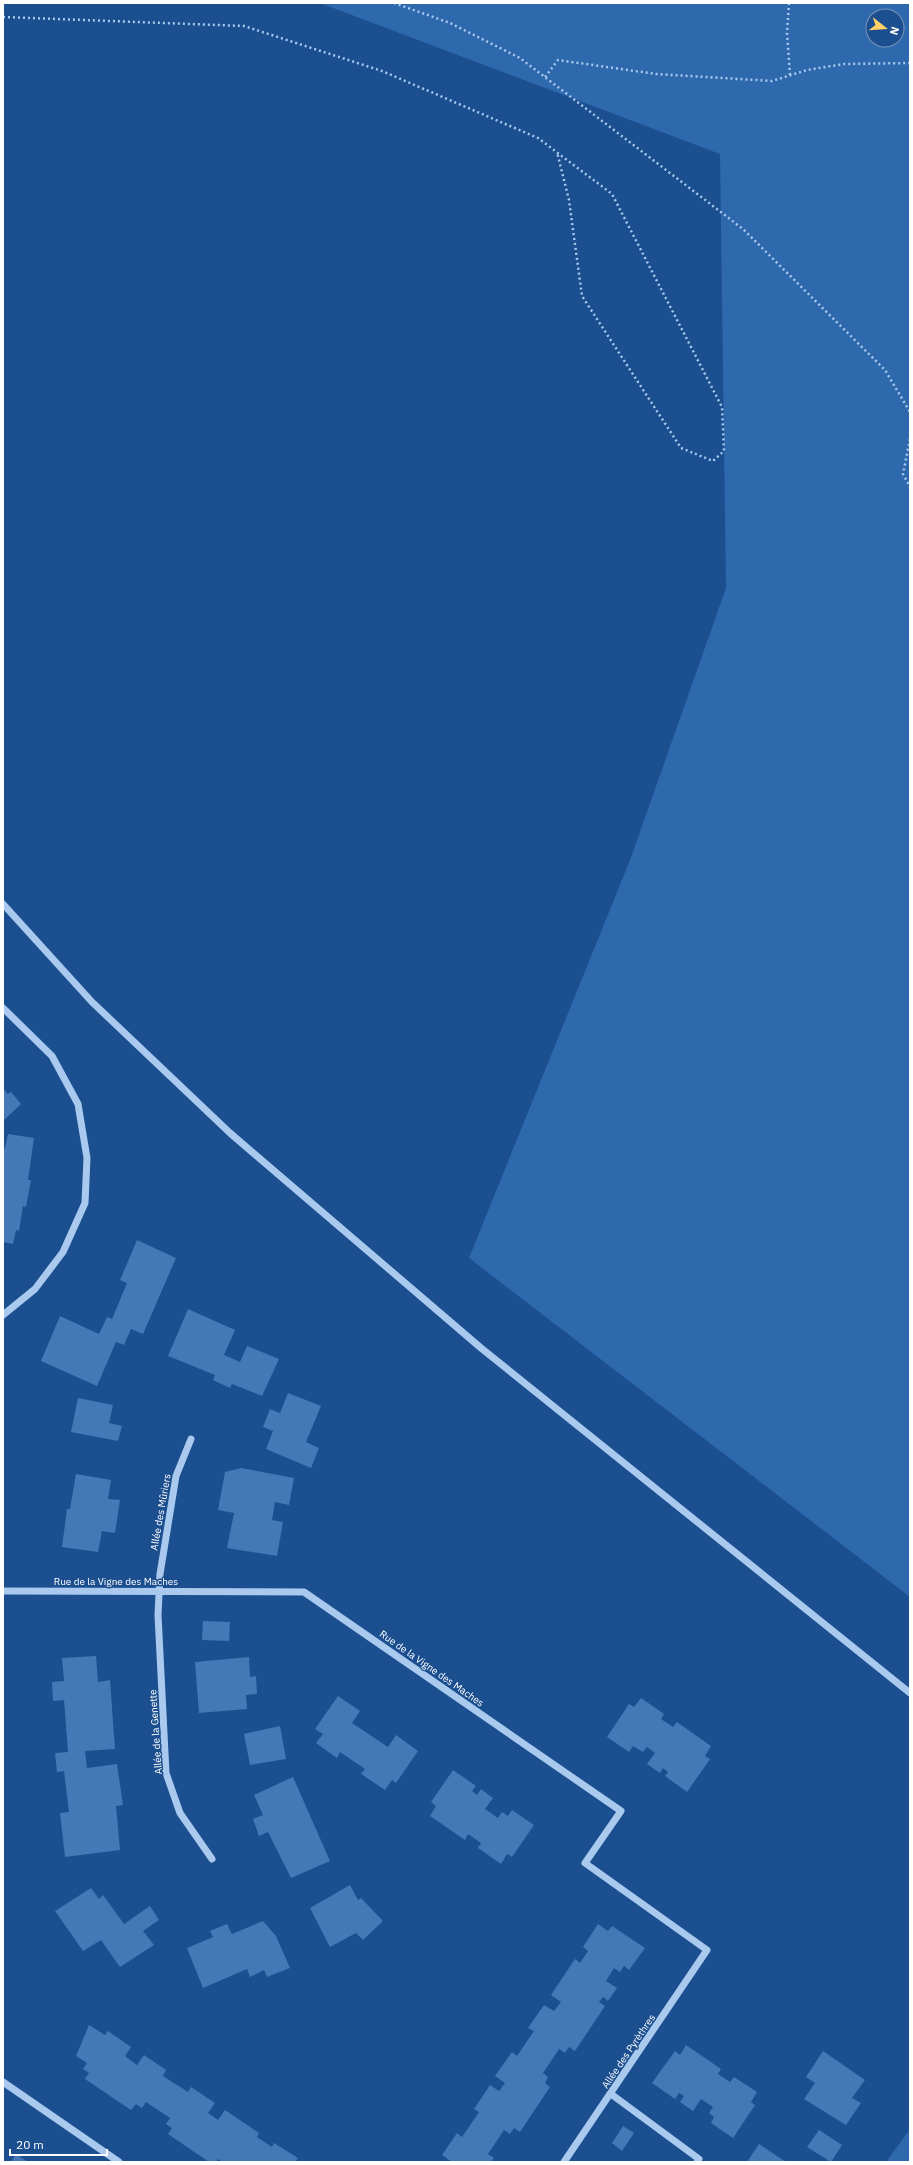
<svg xmlns="http://www.w3.org/2000/svg" width="913" height="2165" font-family="'IBM Plex Sans',sans-serif">
	<style>
		.green { fill: #2e69ad; fill-rule: evenodd }
		.building { fill: #4478b7 }
		.lines { fill: none; stroke-linecap: round; stroke-linejoin: round }
		.path { stroke: #a9c9ee; stroke-width: 2.5; stroke-dasharray: 2 3; stroke-linecap: butt }
		.minor { stroke: #a9c9ee; stroke-width: 7 }
		.labels { text-anchor: middle; stroke-width: 3; stroke-linejoin: round; paint-order: stroke }
		.street-label { font-size: 10px; fill: #fff; stroke: #1b4f8f }
	</style>
	<rect width="100%" height="100%" fill="#1b4f8f"/>
	<path class="green" d="M320,3H910V1597L469,1258L630,860L726,588L720,154ZM873,16H897V40H873Z
		M910,2129V2162H886Z"/>
	<path class="building" d="M3,1088L8,1094L11,1092L21,1104L3,1121Z
		M8,1134L34,1138L28,1180H31L26,1207L23,1206L19,1231L16,1230L13,1244L3,1242V1148H5Z
		M137,1240L176,1258L143,1334L131,1329L124,1345L116,1342L97,1386L41,1361L60,1316L99,1334L107,1317L112,1319L127,1283L120,1280Z
		M188,1309L235,1330L224,1355L240,1362L247,1346L279,1359L262,1396L232,1384L230,1388L213,1380L215,1375L168,1356Z
		M288,1393L321,1406L306,1442L319,1448L311,1468L266,1449L273,1431L263,1427L270,1409L280,1413Z
		M78,1398L113,1405L109,1423L122,1426L118,1441L71,1432Z
		M241,1468L294,1478L289,1505L275,1502L272,1520L283,1522L277,1556L227,1548L234,1513L218,1510L225,1472Z
		M76,1474L111,1480L108,1499L120,1500L115,1533L102,1531L98,1552L62,1547L67,1509H70Z
		M203,1621L230,1622L229,1641L202,1640Z
		M96,1656L98,1682L110,1680L115,1749L85,1751L87,1768L117,1764L123,1805L116,1806L120,1850L65,1857L60,1813L69,1812L64,1771L57,1772L55,1753L68,1752L64,1700L53,1701L52,1682L64,1681L62,1658Z
		M249,1657L250,1677L256,1676L257,1694L246,1695L247,1709L199,1713L195,1662Z
		M338,1696L360,1711L352,1723L388,1747L396,1735L418,1751L396,1783L392,1780L385,1790L361,1774L365,1769L340,1752L337,1758L316,1743L323,1734L315,1729Z
		M641,1698L664,1714L661,1719L673,1727L677,1722L711,1746L705,1756L710,1759L687,1792L665,1776L668,1772L663,1768L660,1773L647,1764L655,1753L647,1747L643,1752L633,1746L629,1752L607,1737L629,1704L634,1707Z
		M280,1726L286,1759L250,1765L244,1734Z
		M453,1770L476,1786L472,1791L477,1795L481,1789L493,1798L485,1809L498,1818L502,1812L508,1816L512,1810L534,1825L512,1857L507,1854L501,1864L478,1848L481,1843L468,1834L465,1840L430,1816L436,1806L431,1802Z
		M293,1777L330,1861L291,1878L268,1832L259,1836L253,1819L263,1815L254,1795Z
		M350,1885L358,1900L361,1898L383,1921L363,1940L356,1933L330,1947L310,1908Z
		M91,1888L99,1899L103,1895L124,1924L150,1906L159,1920L143,1931L154,1945L120,1967L101,1940L83,1951L55,1911Z
		M263,1921L276,1936L290,1968L267,1977L264,1970L250,1977L247,1969L203,1988L187,1948L213,1937L210,1931L227,1924L232,1934Z
		M598,1924L608,1931L612,1926L645,1948L629,1970L624,1966L620,1972L614,1968L606,1981L617,1988L608,2001L603,1997L599,2002L605,2006L575,2051L569,2047L565,2053L559,2049L543,2073L548,2077L545,2083L550,2087L520,2132L514,2128L510,2134L504,2130L488,2154L494,2158L491,2162H452L442,2155L457,2133L462,2137L479,2112L474,2109L490,2085L499,2091L505,2083L495,2076L512,2052L517,2056L534,2031L528,2028L544,2005L554,2011L561,2002L551,1995L575,1959L580,1963L588,1951L583,1947Z
		M89,2025L105,2035L108,2031L131,2047L125,2056L137,2065L144,2055L166,2070L163,2076L188,2092L191,2087L215,2103L208,2113L218,2120L225,2110L259,2133L257,2137L272,2147L274,2143L298,2158L295,2162H222L218,2159L216,2162H209L168,2134L172,2128L166,2124L170,2118L146,2102L142,2108L136,2104L131,2110L85,2079L89,2073L83,2069L87,2063L76,2056Z
		M686,2045L721,2069L718,2074L730,2082L734,2077L757,2092L751,2102L755,2105L733,2138L711,2123L714,2117L709,2113L713,2107L701,2099L693,2111L680,2102L684,2096L679,2093L675,2099L652,2083L675,2051L680,2055Z
		M823,2051L865,2080L852,2098L861,2103L846,2125L804,2099L815,2083L806,2077Z
		M623,2126L634,2133L622,2151L612,2143Z
		M819,2130L842,2145L831,2162L807,2147Z
		M759,2144L786,2162H747Z
		M16,2154L28,2162H11Z"/>
	<g class="lines">
		<path class="path" d="M394,3L450,23L520,58L743,229L885,370L910,412
			M789,3L787,33L790,75
			M3,17L244,26L382,71L538,138L612,194L722,407L724,451L713,461L681,448L582,296L569,200L557,152
			M545,77L558,60L656,74L772,81L807,70L844,64L910,63
			M910,439L903,474L910,487"/>
		<path class="minor" d="M3,904L92,1002L230,1133L481,1348L910,1693
			M3,1008L52,1056L78,1104L87,1158L85,1203L63,1252L35,1289L3,1315
			M191,1439L176,1476L160,1574L158,1615L166,1773L180,1813L212,1859
			M3,1591L304,1592L621,1811L585,1863L707,1950L564,2162
			M3,2082L119,2162
			M611,2094L699,2159L697,2162"/>
	</g>
	<g class="labels">
		<g class="street-label">
			<text transform="translate(160 1512) rotate(-80)" y="4">Allée des Mûriers</text>
			<text x="116" y="1585">Rue de la Vigne des Maches</text>
			<text transform="translate(432 1668) rotate(35)" y="4">Rue de la Vigne des Maches</text>
			<text transform="translate(155 1732) rotate(-94)" y="4">Allée de la Genette</text>
			<text transform="translate(628 2051) rotate(-56)" y="4">Allée des Pyrèthres</text>
		</g>
	</g>
	<rect width="913" height="2165" fill="none" stroke="#ffffff" stroke-width="8"/>
	<g transform="translate(885 28) rotate(107)"><circle r="19" fill="#1b4f8f" stroke="#7695bc"/>
	<path d="M0-3L7 15L0 10L-7 15Z" fill="#ffd166"/>
	<text y="-6" font-size="11" font-weight="bold" text-anchor="middle" fill="#ffffff">N</text>
	</g>
	<path d="M10 2149v6h97v-6" fill="none" stroke="#ffffff" stroke-width="2"/>
	<text x="16" y="2149" font-size="12" fill="#ffffff" stroke="#1b4f8f" stroke-width="3" paint-order="stroke">20 m</text>
</svg>
